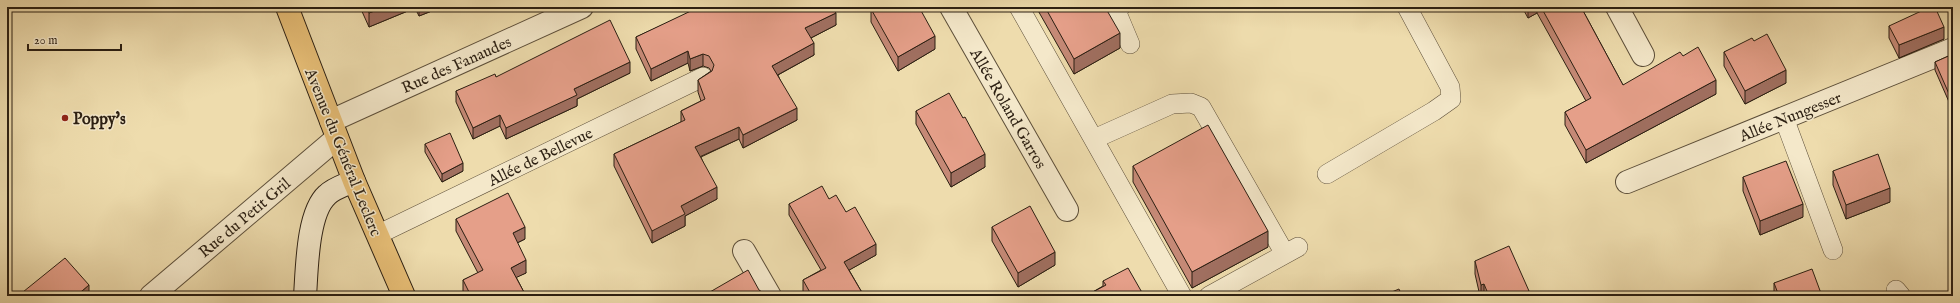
<svg xmlns="http://www.w3.org/2000/svg" width="1960" height="303" font-family="'IM FELL English',serif">
	<style>
		.lines { fill: none; stroke-linecap: round; stroke-linejoin: round }
		.lane-casing { stroke: #5c4e39; stroke-width: 20 }
		.street-casing { stroke: #5c4e39; stroke-width: 24 }
		.secondary-casing { stroke: #2b1f12; stroke-width: 24 }
		.primary-casing { stroke: #2b1f12; stroke-width: 24 }
		.lane { stroke: #f4e8ca; stroke-width: 19 }
		.street { stroke: #f4e8ca; stroke-width: 22 }
		.secondary { stroke: #f4e8ca; stroke-width: 22 }
		.primary { stroke: #e7be76; stroke-width: 22 }
		.wall { fill: #c58976; stroke: #2b1f12 }
		.shaded-wall { fill: #a06f60; stroke: #2b1f12 }
		.building { fill: #e59f89; stroke: #2b1f12 }
		.poi-dot { fill: #8f2418; stroke: #f4e8ca; stroke-width: 1.5 }
		.labels { text-anchor: middle; stroke-width: 3; stroke-linejoin: round; paint-order: stroke }
		.street-label { font-size: 16px; fill: #2b1f12; stroke: #f4e8ca }
		.poi-label { font-size: 16px; font-weight: bold; fill: #2b1f12; stroke: #f4e8ca; text-anchor: start }
	</style>
	<rect width="100%" height="100%" fill="#eedcad"/>
	<filter id="stains"><feTurbulence type="fractalNoise" baseFrequency=".005" numOctaves="4"/><feColorMatrix values="0 0 0 0 .2 0 0 0 0 .09 0 0 0 0 .02 0 0 0 .5 -.17"/></filter>
	<radialGradient id="worn" r=".72"><stop offset=".6" stop-color="#630" stop-opacity="0"/><stop offset="1" stop-color="#630" stop-opacity=".3"/></radialGradient>
	<g class="lines">
		<defs>
			<path id="lane" d="M1019,7L1182,296
				M1120,7L1117,13L1130,44
				M1784,118L1833,250
				M1094,139L1172,104L1191,103L1201,107L1285,254
				M1327,174L1434,111L1451,99L1450,87L1407,7
				M377,235L703,77
				M1896,290L1901,296
				M1209,296L1298,247"/>
			<path id="street" d="M951,7L1067,210
				M1617,7L1643,55
				M331,121L582,7
				M1627,182L1953,49
				M744,251L770,296
				M151,296L337,138"/>
			<path id="secondary" d="M305,296C307,270 307,213 327,195C334,188 345,185 354,181"/>
			<path id="primary" d="M287,7L354,181L404,296"/>
		</defs>
		<use href="#lane" class="lane-casing"/>
		<use href="#street" class="street-casing"/>
		<use href="#secondary" class="secondary-casing"/>
		<use href="#primary" class="primary-casing"/>
		<use href="#lane" class="lane"/>
		<use href="#street" class="street"/>
		<use href="#secondary" class="secondary"/>
		<use href="#primary" class="primary"/>
	</g>
	<path class="wall" d="M360,7H442L419,16L415,8L369,27Z
		M688,7H832L836,25L811,38L814,55L778,75L797,120L743,148L739,139L701,157L717,199L685,216V226L652,243L614,166V154L681,122V111L701,101L698,92V80L711,71L709,68L703,66L690,71L688,63L651,81L636,49V37L691,12Z
		M1036,7H1105L1120,48L1074,74Z
		M1522,7H1581L1623,85L1716,94L1586,163L1565,125V112L1586,101L1537,13L1528,18Z
		M871,9L935,49L898,71L871,22Z
		M1889,26L1944,39L1899,58L1889,38Z
		M1754,41L1786,83L1745,104L1724,66V52Z
		M1953,54V111L1935,70V62Z
		M630,73L577,99V106L506,139L500,126L473,139L456,102V91L496,77Z
		M916,111L963,118L985,167L951,187L916,124Z
		M425,144L463,171L442,182L425,152Z
		M1133,166L1268,247L1192,288L1133,182Z
		M1833,171L1890,202L1846,219L1833,185Z
		M1743,177L1803,217L1760,235L1743,191Z
		M829,199L846,212L876,255L849,270L864,296H806L803,291V280L821,270L789,215V204Z
		M456,219L525,239L517,243L526,273L516,277L526,296H465L463,292V280L478,273L456,231Z
		M992,227L1055,265L1018,287L992,241Z
		M1475,261L1529,296H1480L1475,274Z
		M1103,281L1144,296H1091V293L1103,286Z
		M1774,283L1822,296H1774Z"/>
	<path class="shaded-wall" d="M7,7H17L7,14Z
		M385,7H415V8L369,27V13Z
		M419,7H442L419,16Z
		M1528,7H1537V13L1528,18Z
		M836,13V25L805,41V28Z
		M1944,27V39L1899,58V45Z
		M1120,33V48L1074,74V59Z
		M935,36V49L898,71V57Z
		M814,43V55L772,78V66Z
		M688,51V63L651,81V69Z
		M703,54V66L690,71V59Z
		M630,62V73L577,99V106L506,139V128L574,89Z
		M1786,70V83L1745,104V91Z
		M1716,80V94L1586,163V150Z
		M797,108V120L743,148V135Z
		M500,115V126L473,139V128Z
		M739,127V139L695,159V147Z
		M985,154V167L951,187V173Z
		M463,163V171L442,182V174Z
		M717,187V199L685,216V226L652,243V231L681,206Z
		M1890,188V202L1846,219V205Z
		M1803,204V217L1760,235V221Z
		M525,227V239L513,245V233Z
		M1268,231V247L1192,288V272Z
		M876,244V255L844,273V262Z
		M1055,252V265L1018,287V273Z
		M526,260V273L511,280V268Z
		M1484,284V296H1481V285Z
		M89,285V296H76Z
		M1529,291V296H1518Z"/>
	<path class="building" d="M366,7H385L369,13Z
		M694,7H832L836,13L805,28L814,43L772,66L797,108L743,135L739,127L695,147L717,187L681,206L685,214L652,231L614,154L685,120L681,111L705,99L698,80L712,71L714,65L709,56L703,54L690,59L688,51L651,69L636,37L695,9Z
		M874,7H919L935,36L898,57L871,9Z
		M1045,7H1105L1120,33L1074,59Z
		M1541,7H1581L1623,85L1680,52L1683,56L1698,47L1716,80L1586,150L1565,112L1591,98Z
		M1930,7H1935L1944,27L1899,45L1889,26Z
		M610,20L630,62L574,89L577,95L506,128L500,115L473,128L456,91L495,74L496,77Z
		M1767,34L1786,70L1745,91L1724,52L1752,38L1754,41Z
		M1953,54V103L1935,62Z
		M949,93L963,118L965,117L985,154L951,173L916,111Z
		M1208,125L1268,231L1192,272L1133,166Z
		M450,133L463,163L442,174L425,144Z
		M1878,154L1890,188L1846,205L1833,171Z
		M1786,161L1803,204L1760,221L1743,177Z
		M822,186L829,199L836,195L846,212L855,207L876,244L844,262L864,296H812L803,280L826,268L789,204Z
		M508,193L525,227L513,233L526,260L511,268L526,296H471L463,280L483,270L456,219Z
		M1030,206L1055,252L1018,273L992,227Z
		M1509,246L1529,291L1518,296H1489L1484,284L1481,285L1475,261Z
		M65,258L89,285L76,296H18Z
		M1128,268L1144,296H1093L1091,293L1106,285L1103,281Z
		M1812,269L1822,296H1779L1774,283Z
		M748,270L759,290L768,296H703Z
		M1399,289L1402,296H1382Z"/>
	<circle class="poi-dot" cx="65" cy="118" r="4"/>
	<g class="labels">
		<g class="street-label">
			<text transform="translate(456 64) rotate(-24)" y="6">Rue des Fanaudes</text>
			<text transform="translate(1009 108) rotate(60)" y="6">Allée Roland Garros</text>
			<text transform="translate(1790 116) rotate(-22)" y="6">Allée Nungesser</text>
			<text transform="translate(344 152) rotate(68)" y="6">Avenue du Général Leclerc</text>
			<text transform="translate(540 156) rotate(-26)" y="6">Allée de Bellevue</text>
			<text transform="translate(244 217) rotate(-40)" y="6">Rue du Petit Gril</text>
		</g>
		<g class="poi-label">
			<text x="73" y="124">Poppy's</text>
		</g>
	</g>
	<rect width="1960" height="303" fill="none" stroke="#eedcad" stroke-width="24"/>
	<rect x="8" y="8" width="1944" height="287" fill="none" stroke="#2b1f12" stroke-width="2"/>
	<rect x="12" y="12" width="1936" height="279" fill="none" stroke="#2b1f12"/>
	<path d="M28 44v6h93v-6" fill="none" stroke="#2b1f12" stroke-width="2"/>
	<text x="34" y="44" font-size="12" fill="#2b1f12" stroke="#f4e8ca" stroke-width="3" paint-order="stroke">20 m</text>
	<rect width="100%" height="100%" filter="url(#stains)"/>
	<rect width="100%" height="100%" fill="url(#worn)"/>
</svg>
